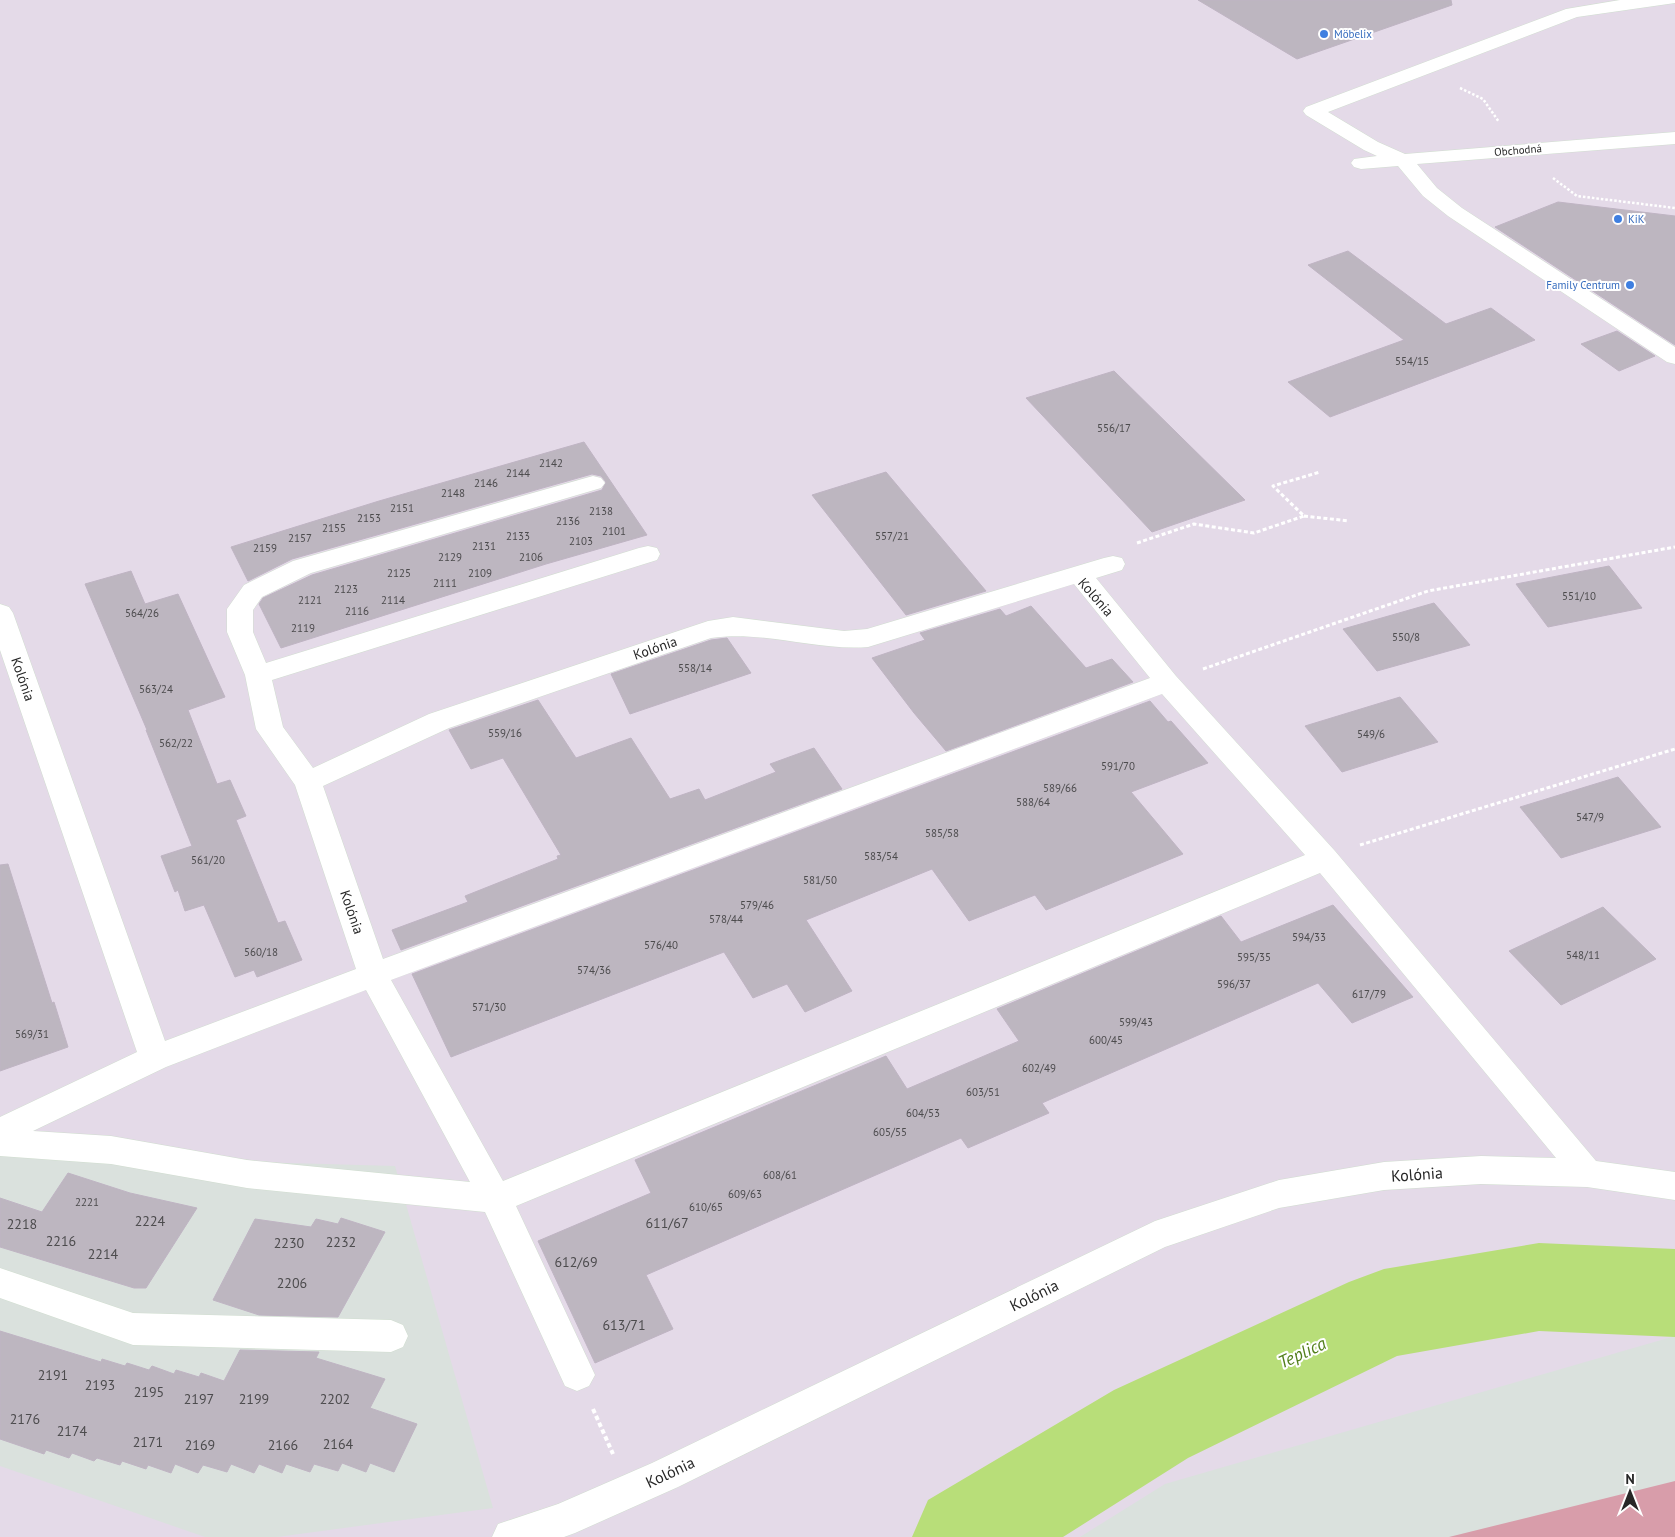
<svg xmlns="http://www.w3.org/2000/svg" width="1675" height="1537" font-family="'PT Sans',sans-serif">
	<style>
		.industrial { fill: #dae1dd }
		.green { fill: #d89daa }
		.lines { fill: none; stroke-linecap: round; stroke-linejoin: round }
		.river { fill: #b8de79; fill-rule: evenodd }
		.building { fill: #bdb6c0; stroke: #bfb4c3 }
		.minor-casing { stroke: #d1ded0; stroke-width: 1 }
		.path-far2 { stroke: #fff; stroke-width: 2.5; stroke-dasharray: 2.5 2; stroke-linecap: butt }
		.path-far1 { stroke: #fff; stroke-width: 3; stroke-dasharray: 4 2.5; stroke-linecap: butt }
		.path { stroke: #fff; stroke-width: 4; stroke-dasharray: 4.5 3; stroke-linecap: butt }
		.minor { fill: #fff; fill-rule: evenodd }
		.shop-dot { fill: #3f7fe0; stroke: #fff; stroke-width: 2 }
		.labels { text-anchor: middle; stroke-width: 4; stroke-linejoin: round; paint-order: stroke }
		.far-shop-label { font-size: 11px; fill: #366cbe; stroke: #fff; text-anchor: start }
		.far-street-label { font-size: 11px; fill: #272727; stroke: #fff }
		.number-label { font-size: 11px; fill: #4c4b4d }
		.street-label { font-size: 14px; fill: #272727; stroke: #fff }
		.near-number-label { font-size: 14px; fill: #4c4b4d }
		.near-street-label { font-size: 16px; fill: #272727; stroke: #fff }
		.near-water-label { font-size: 18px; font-style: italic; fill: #527f1c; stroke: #fff }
	</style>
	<rect width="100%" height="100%" fill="#e4dae8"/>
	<path class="industrial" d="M0,1155L395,1166L493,1508L277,1537H205L0,1466Z
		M1675,1336V1537H1080L1165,1484Z"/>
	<path class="green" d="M1675,1481V1537H1449Z"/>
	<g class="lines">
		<path class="river" d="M1539,1243L1675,1249V1337L1539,1331L1397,1356L1188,1458L1063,1537H912L928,1500L1114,1390L1349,1282L1384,1269Z"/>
	</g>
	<path class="building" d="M1198,0H1451L1452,5L1297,59Z
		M1558,202L1675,216V345L1495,227Z
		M1348,251L1446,324L1491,308L1535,340L1330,417L1288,382L1404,340L1308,265Z
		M1617,331L1655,356L1619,371L1581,344Z
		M1114,371L1245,500L1152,532L1026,398Z
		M584,442L647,535L546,564L281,648L259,604L263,598L312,575L602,490L606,482L601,476L592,474L292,559L248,581L231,547L379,501Z
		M886,472L986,591L906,615L812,495Z
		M1609,566L1642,608L1548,627L1516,584Z
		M131,571L145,604L178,594L225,697L188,710L217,784L230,780L246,816L236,820L278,923L285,921L302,960L257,977L254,970L235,977L204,905L185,911L178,890L175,892L161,856L192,846L146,730H147L85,584Z
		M1434,603L1470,645L1377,671L1343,629Z
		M1031,606L1086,668L1112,659L1133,682L946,751L914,713L872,658L925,640L920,633L1000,609L1006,616Z
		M727,638L751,673L630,714L611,674L711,640Z
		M1400,697L1438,742L1342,772L1305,726Z
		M538,700L576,758L631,738L670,799L699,789L705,800L776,772L770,764L814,748L842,789L401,950L392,930L468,902L465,896L558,859L557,856L561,855L503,758L471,769L449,730Z
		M1150,701L1168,722L1171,721L1208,763L1131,792L1183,854L1046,910L1035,895L969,921L932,869L806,920L852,991L805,1012L787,984L753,998L724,952L451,1057L412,974Z
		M1618,777L1661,827L1561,858L1520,807Z
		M8,864L52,1003L54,1002L68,1047L0,1071V865Z
		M1333,905L1413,997L1352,1023L1318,983L1042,1103L1049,1113L968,1148L961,1138L646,1275L673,1329L595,1363L538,1241L651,1193L635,1160L886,1056L907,1089L1019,1041L997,1009L1221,916L1241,942Z
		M1603,907L1656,959L1561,1005L1509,951Z
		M68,1173L130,1193L197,1208L146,1288H134L0,1247V1198L42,1212Z
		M341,1218L385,1232L338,1317L259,1315L213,1300L255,1219L311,1227L316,1219L338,1224Z
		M0,1331L101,1362L102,1359L125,1366L127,1363L149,1370L152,1366L174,1374L176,1370L199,1377L201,1373L224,1381L240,1350L319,1352L316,1358L385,1379L370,1408L417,1424L394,1472L370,1463L366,1472L342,1463L338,1471L314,1464L310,1472L286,1464L282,1473L259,1464L254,1473L231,1464L227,1472L203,1465L198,1473L175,1464L171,1473L148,1465L146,1469L122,1461L120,1465L97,1458L94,1461L72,1453L69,1458L46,1450L44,1454L0,1439Z"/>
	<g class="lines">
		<defs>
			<path id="minor" d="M1620,0H1675V3L1577,17L1328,112L1378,142L1405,154L1675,132V144L1417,164L1437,188L1462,208L1675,347V364L1667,362L1448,216L1423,196L1398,166L1361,169L1354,167L1351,163L1354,159L1377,156L1364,150L1306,115L1303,111L1306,107L1566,9Z
				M593,476L601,478L605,483L601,488L311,573L262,597L253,610V632L266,663L639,548L648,546L657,548L660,554L657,560L272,680L283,727L313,768L429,714L708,621L733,617L844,631L867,629L1104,558L1113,556L1122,558L1125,564L1122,570L1096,578L1176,676L1335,851L1596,1161L1675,1172V1200L1587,1187L1481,1184L1384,1190L1279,1208L1165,1247L678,1487L575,1533L564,1537H492L498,1524L558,1504L652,1463L1155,1221L1279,1180L1384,1162L1481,1156L1556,1158L1320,873L516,1206L595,1375L589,1386L577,1391L565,1386L485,1212L247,1188L111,1164L0,1156V1117L137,1052L0,650V604L9,607L13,613L165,1041L356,969L295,785L256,729L245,675L227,632V609L244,585L293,561ZM1074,584L1150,678L383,959L323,786L449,728L711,638C763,630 815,651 868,647ZM1162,694L1305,855L503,1181L391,980ZM366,990L470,1182L247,1160L111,1136L33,1131L166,1067Z
				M0,1268L133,1313L391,1320L403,1325L408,1336L403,1347L391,1352L133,1345L0,1298Z"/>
		</defs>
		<use href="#minor" class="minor-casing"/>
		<path class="path-far2" d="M1460,88L1483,99L1499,122
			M1553,178L1577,196L1675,208"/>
		<path class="path-far1" d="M1304,516L1349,521
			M1137,543L1194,524L1254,533L1304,516L1273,486L1320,472
			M1203,669L1428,591L1675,547
			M1360,845L1675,749"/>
		<path class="path" d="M593,1409L613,1454"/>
		<use href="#minor" class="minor"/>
	</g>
	<g class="shop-dot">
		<circle cx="1324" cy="34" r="5"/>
		<circle cx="1618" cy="219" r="5"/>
		<circle cx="1630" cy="285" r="5"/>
	</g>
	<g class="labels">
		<g class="far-shop-label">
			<text x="1334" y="38">Möbelix</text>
			<text x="1628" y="223">KiK</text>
			<text x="1620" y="289" text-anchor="end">Family Centrum</text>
		</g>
		<g class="far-street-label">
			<text transform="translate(1518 150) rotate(-5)" y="4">Obchodná</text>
		</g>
		<g class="number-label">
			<text x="1412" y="365">554/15</text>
			<text x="1114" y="432">556/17</text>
			<text x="551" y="467">2142</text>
			<text x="518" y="477">2144</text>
			<text x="486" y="487">2146</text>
			<text x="453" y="497">2148</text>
			<text x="402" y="512">2151</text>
			<text x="601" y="515">2138</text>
			<text x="369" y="522">2153</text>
			<text x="568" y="525">2136</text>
			<text x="334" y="532">2155</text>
			<text x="614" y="535">2101</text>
			<text x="518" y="540">2133</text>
			<text x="892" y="540">557/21</text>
			<text x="300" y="542">2157</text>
			<text x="581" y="545">2103</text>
			<text x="484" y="550">2131</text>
			<text x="265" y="552">2159</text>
			<text x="450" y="561">2129</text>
			<text x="531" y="561">2106</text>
			<text x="399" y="577">2125</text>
			<text x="480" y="577">2109</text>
			<text x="445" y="587">2111</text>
			<text x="346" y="593">2123</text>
			<text x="1579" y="600">551/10</text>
			<text x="310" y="604">2121</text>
			<text x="393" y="604">2114</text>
			<text x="357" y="615">2116</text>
			<text x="142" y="617">564/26</text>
			<text x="303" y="632">2119</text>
			<text x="1406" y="641">550/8</text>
			<text x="695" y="672">558/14</text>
			<text x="156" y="693">563/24</text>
			<text x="505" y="737">559/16</text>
			<text x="1371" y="738">549/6</text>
			<text x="176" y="747">562/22</text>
			<text x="1118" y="770">591/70</text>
			<text x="1060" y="792">589/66</text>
			<text x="1033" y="806">588/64</text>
			<text x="1590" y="821">547/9</text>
			<text x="942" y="837">585/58</text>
			<text x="881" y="860">583/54</text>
			<text x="208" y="864">561/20</text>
			<text x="820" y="884">581/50</text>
			<text x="757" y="909">579/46</text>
			<text x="726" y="923">578/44</text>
			<text x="1309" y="941">594/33</text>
			<text x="661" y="949">576/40</text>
			<text x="261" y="956">560/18</text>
			<text x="1583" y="959">548/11</text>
			<text x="1254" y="961">595/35</text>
			<text x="594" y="974">574/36</text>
			<text x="1234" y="988">596/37</text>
			<text x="1369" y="998">617/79</text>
			<text x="489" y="1011">571/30</text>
			<text x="1136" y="1026">599/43</text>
			<text x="32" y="1038">569/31</text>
			<text x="1106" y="1044">600/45</text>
			<text x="1039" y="1072">602/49</text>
			<text x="983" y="1096">603/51</text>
			<text x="923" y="1117">604/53</text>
			<text x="890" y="1136">605/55</text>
			<text x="780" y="1179">608/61</text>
			<text x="745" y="1198">609/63</text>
			<text x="87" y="1206">2221</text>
			<text x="706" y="1211">610/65</text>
		</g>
		<g class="street-label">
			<text transform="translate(1096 597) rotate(49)" y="5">Kolónia</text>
			<text transform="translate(655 648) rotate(-19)" y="5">Kolónia</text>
			<text transform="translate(23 679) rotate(71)" y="5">Kolónia</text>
			<text transform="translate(352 912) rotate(71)" y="5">Kolónia</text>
		</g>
		<g class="near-number-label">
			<text x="150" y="1226">2224</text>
			<text x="667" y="1228">611/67</text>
			<text x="22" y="1229">2218</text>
			<text x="61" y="1246">2216</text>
			<text x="341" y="1247">2232</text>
			<text x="289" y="1248">2230</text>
			<text x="103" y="1259">2214</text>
			<text x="576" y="1267">612/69</text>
			<text x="292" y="1288">2206</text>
			<text x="624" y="1330">613/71</text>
			<text x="53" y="1380">2191</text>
			<text x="100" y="1390">2193</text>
			<text x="149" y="1397">2195</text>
			<text x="199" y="1404">2197</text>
			<text x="254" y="1404">2199</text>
			<text x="335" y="1404">2202</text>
			<text x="25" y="1424">2176</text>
			<text x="72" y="1436">2174</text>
			<text x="148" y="1447">2171</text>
			<text x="338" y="1449">2164</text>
			<text x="200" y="1450">2169</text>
			<text x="283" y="1450">2166</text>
		</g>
		<g class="near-street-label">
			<text transform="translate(1417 1174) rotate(-4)" y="6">Kolónia</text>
			<text transform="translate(1034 1295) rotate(-26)" y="6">Kolónia</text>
			<text transform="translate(670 1472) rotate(-25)" y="6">Kolónia</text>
		</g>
		<g class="near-water-label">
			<text transform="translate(1302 1353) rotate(-25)" y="6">Teplica</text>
		</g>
	</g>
	<g transform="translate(1630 1492)" stroke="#ffffff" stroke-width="4" paint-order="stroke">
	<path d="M0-4L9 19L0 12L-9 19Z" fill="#272727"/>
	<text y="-8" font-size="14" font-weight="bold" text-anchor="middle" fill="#272727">N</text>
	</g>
</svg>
